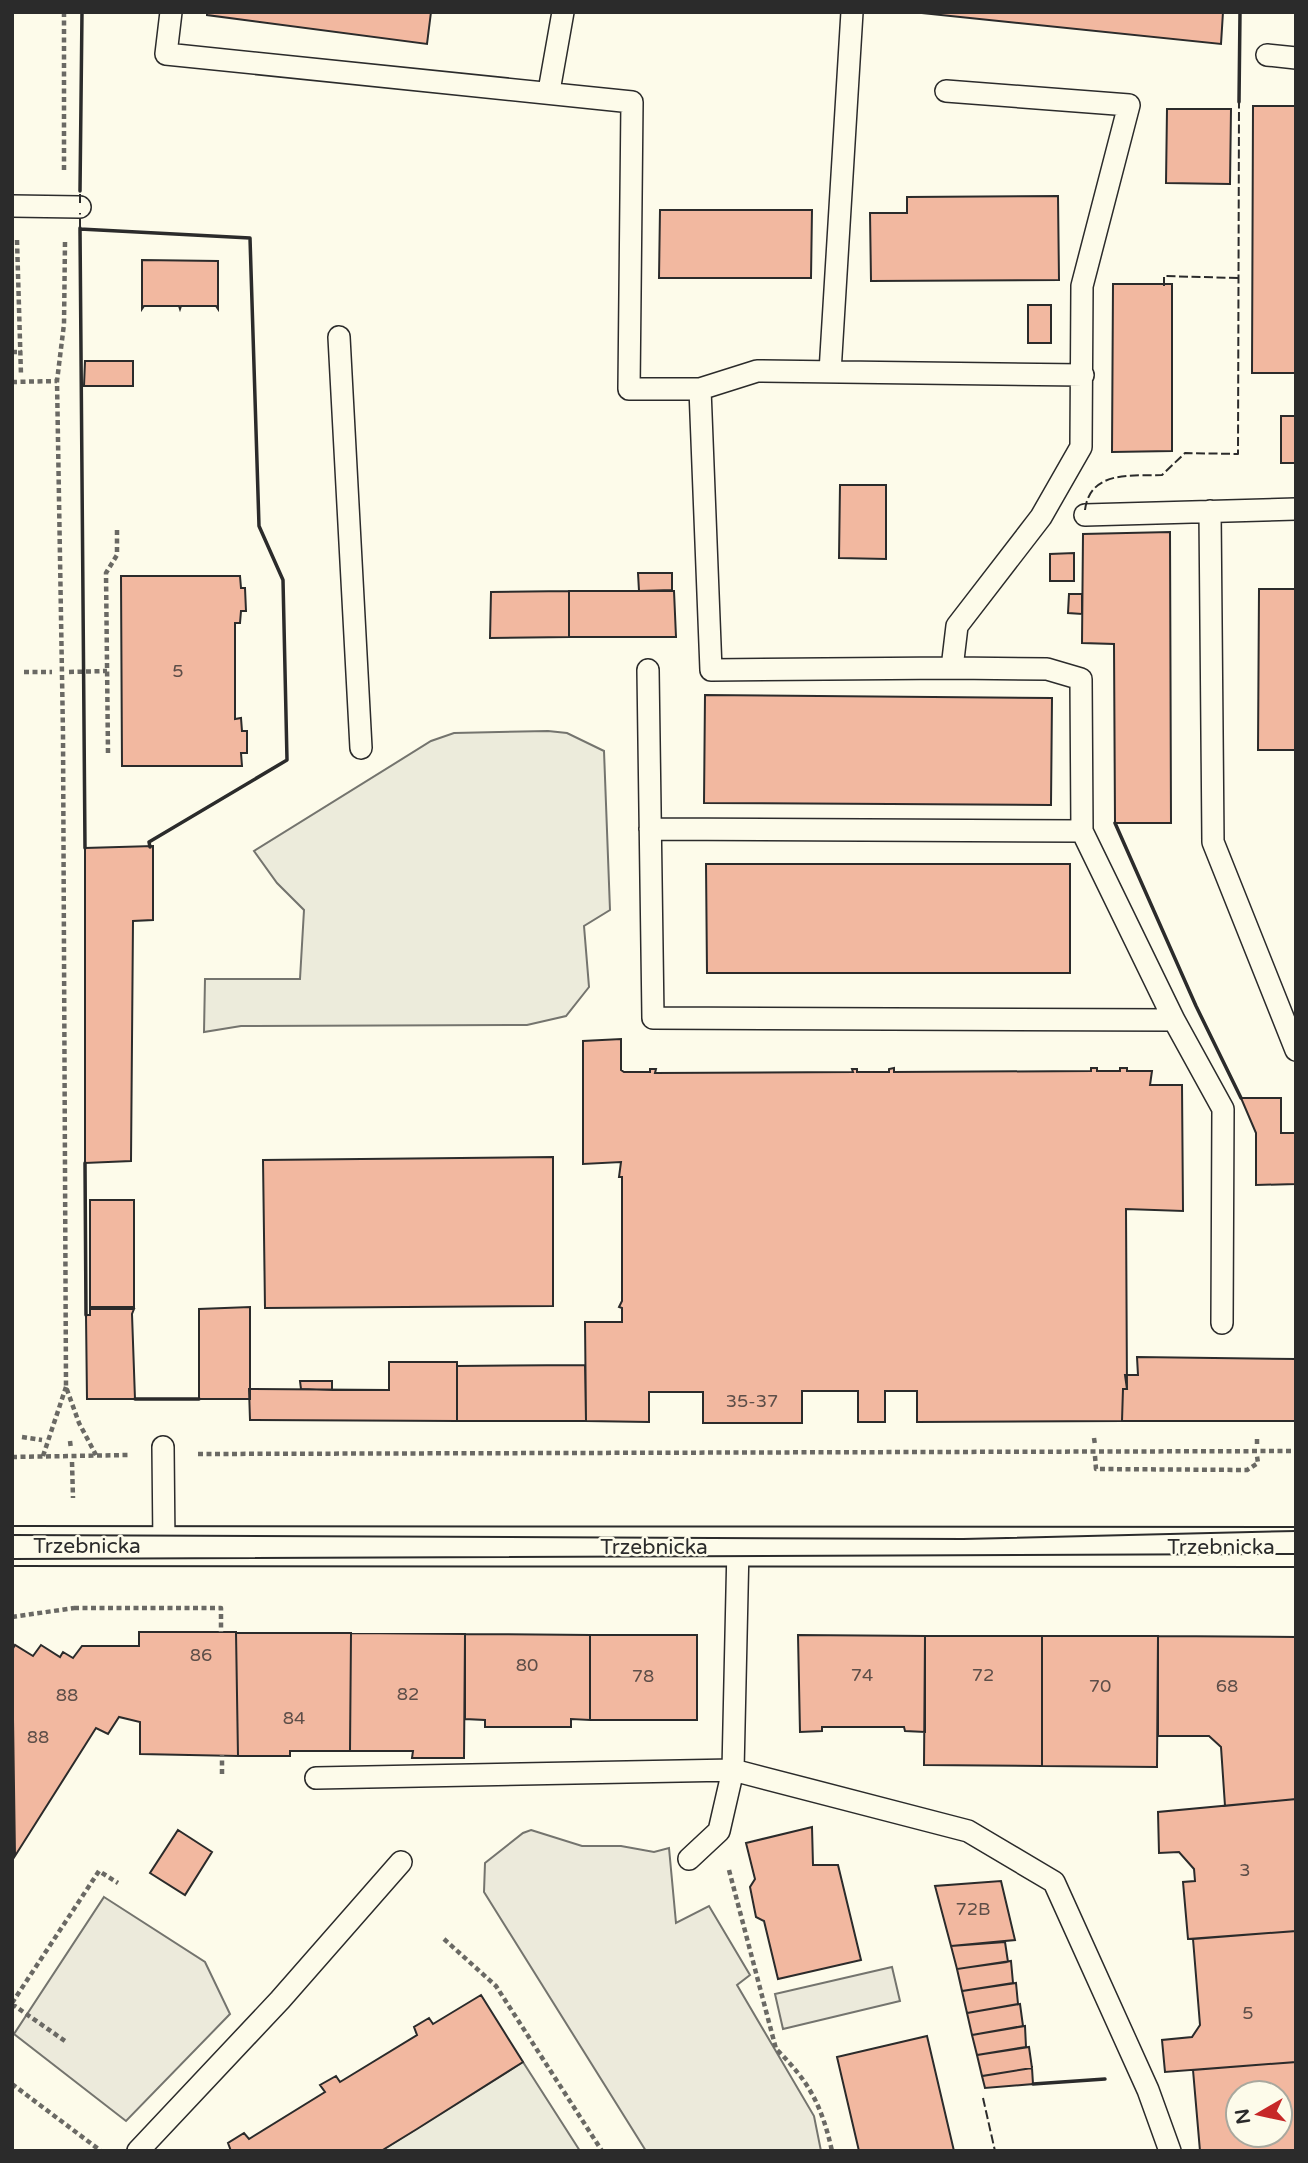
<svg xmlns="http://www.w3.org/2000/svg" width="1308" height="2163" font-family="'Varela Round',sans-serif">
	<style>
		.green { fill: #ecebdb; stroke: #74746e; stroke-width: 2 }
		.parking { fill: #eceadb; stroke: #74746e; stroke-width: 2 }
		.building { fill: #f2b8a0; stroke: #2b2b2b; stroke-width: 2; fill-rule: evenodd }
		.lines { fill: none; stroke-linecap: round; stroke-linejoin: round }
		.service-casing { stroke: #2b2b2b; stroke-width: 24 }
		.tertiary-casing { stroke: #2b2b2b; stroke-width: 42 }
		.path { stroke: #6a6964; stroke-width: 4.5; stroke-dasharray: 5 3.5; stroke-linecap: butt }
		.service { stroke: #fdfbea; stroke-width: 21 }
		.tertiary { stroke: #fdfbea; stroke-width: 38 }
		.tram { stroke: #2b2b2b; stroke-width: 2 }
		.fence { stroke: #2b2b2b; stroke-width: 2; stroke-dasharray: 9 3.5; stroke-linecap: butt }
		.wall { stroke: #2b2b2b; stroke-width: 3.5 }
		.labels { text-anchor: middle; stroke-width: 5; stroke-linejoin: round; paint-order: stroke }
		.number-label { font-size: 18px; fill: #5d4e48 }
		.street-label { font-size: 21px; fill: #2b2b2b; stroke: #fdfbea }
	</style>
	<rect width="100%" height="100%" fill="#fdfbea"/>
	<path class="green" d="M548,731L567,733L604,751L610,910L584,926L589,987L566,1016L527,1025L241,1026L204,1032L205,979H300L304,910L277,883L254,851L431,741L454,733Z
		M523,2062L580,2151H381Z"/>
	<path class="parking" d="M531,1830L582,1846H621L654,1852L669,1848L676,1923L709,1906L750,1975L737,1985L814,2116L821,2151H646L484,1892L485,1863L523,1833Z
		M104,1897L205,1962L230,2014L126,2121L14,2034Z
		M892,1967L900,2001L783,2029L775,1994Z"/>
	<path class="building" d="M207,12H431L427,44L207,15Z
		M912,12H1223L1221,44Z
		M1253,106H1296V373H1252Z
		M1167,109H1231L1230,184L1166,183Z
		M1058,196L1059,280L871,281L870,213H907V197Z
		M660,210H812L811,278H659Z
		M142,260L218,261V309L216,306H181L180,309L179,306H144L142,309Z
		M1113,284H1172V451L1112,452Z
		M1028,305H1051V343H1028Z
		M85,361H133V386H84Z
		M1281,416H1296V463H1281Z
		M840,485H886V559L839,558Z
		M1170,532L1171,823H1115L1114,644L1082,643L1083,534Z
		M1074,553V581H1050V554Z
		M638,573H672V590L639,591Z
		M121,576H240L241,588H245L246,611H241L240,623H235V719L241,718L242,731H247V753H241L242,766H122Z
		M1259,589H1296V750H1258Z
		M569,591H674L676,637H569Z
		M569,591V637L490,638L491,592Z
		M1069,594H1082V614L1068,613Z
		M705,695L1052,698L1051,805L704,803Z
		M153,846V920L133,921L131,1161L85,1163V848Z
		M706,864H1070V973H707Z
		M621,1039V1070L624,1072H650V1069H656L655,1073L853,1072L852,1069H857V1072H889V1069L894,1068V1072L1091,1071V1068H1097V1071H1120V1068H1127V1071H1152L1150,1085H1182L1183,1211L1126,1209L1127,1389H1123L1122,1421L917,1422V1391H885V1422H858V1391H802V1423H703V1392H649V1422L586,1421L585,1322H622V1308L619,1307L622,1301V1177H619L621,1162L583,1164V1041Z
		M1241,1098H1281V1133H1296V1184L1256,1185V1133Z
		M553,1157V1306L265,1308L263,1160Z
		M90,1200H134V1307H90Z
		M250,1307V1399H199V1309Z
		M90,1309H134L132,1314L135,1399H87L86,1315H90Z
		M1137,1357L1296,1359V1421H1122L1123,1389H1127L1125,1375H1138Z
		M389,1362H457V1421L250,1420L249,1389L389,1390Z
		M585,1365L586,1421H457V1366Z
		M300,1381H332V1390L301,1389Z
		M139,1632H236L238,1756L140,1754V1722L119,1717L108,1734L96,1728L15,1856L12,1650L15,1645L33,1656L41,1645L60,1657L63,1652L73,1658L82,1646H139Z
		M236,1633H351L350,1751H290V1756H238Z
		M351,1633L465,1634L464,1758H412L413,1751H350Z
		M465,1634L590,1635V1720L571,1719V1727H485V1720L465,1719Z
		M590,1635H697V1720H590Z
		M798,1635L925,1636V1732L905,1731L904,1727H822V1731L800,1732Z
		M925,1636H1042V1766L924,1765Z
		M1042,1636H1158L1157,1767L1042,1766Z
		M1158,1636L1296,1637V1799L1225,1806L1221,1747L1209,1736H1158Z
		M1296,1799V1931L1188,1939L1183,1882L1195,1881L1194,1869L1179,1852L1159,1853L1158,1812Z
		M812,1827L813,1865H838L861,1960L778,1979L764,1921L756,1917L750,1887L755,1879L746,1843Z
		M178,1830L212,1852L185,1895L150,1873Z
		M1001,1881L1015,1940L951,1946L935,1886Z
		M1296,1931V2062L1165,2072L1162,2040L1192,2037L1200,2025L1193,1939Z
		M1005,1942L1008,1962L957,1969L951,1946Z
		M1011,1961L1013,1983L962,1991L957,1969Z
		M1016,1983L1018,2004L967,2013L962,1991Z
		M481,1995L523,2062L417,2129L381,2151H231L228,2143L244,2133L249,2139L325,2092L320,2085L336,2076L340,2082L417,2035L414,2027L429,2018L433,2024Z
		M1020,2004L1023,2026L972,2035L967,2013Z
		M1025,2026L1026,2047L977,2055L972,2035Z
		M927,2036L954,2151H859L837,2057Z
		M1029,2047L1032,2068L982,2076L977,2055Z
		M1296,2062V2151H1200L1193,2070ZM1238,2093H1280V2135H1238Z
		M1032,2068L1033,2084L985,2088L982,2076Z"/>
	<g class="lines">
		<defs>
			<path id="service" d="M171,12L166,54L632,102L629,389H700L757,371L1083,375
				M1267,55L1296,58
				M549,91L563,12
				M12,206L80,207
				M339,337L361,748
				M830,372L852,12
				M700,389L711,670L952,668L957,626L1041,517L1081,447L1082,286L1129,105L946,91
				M1210,511L1213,842L1296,1050
				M1085,515L1296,509
				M952,668L1047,669L1081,679L1082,831L1174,1020L1223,1109L1222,1323
				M648,670L653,1018L1174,1020
				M650,829L1082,831
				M163,1447L164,1546
				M316,1778L733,1770L968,1831L1054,1882L1148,2090L1170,2151
				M689,1859L719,1831L733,1770L738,1547
				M138,2151L280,2000L401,1862"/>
			<path id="tertiary" d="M12,1546L1296,1547"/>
		</defs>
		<use href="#service" class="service-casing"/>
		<use href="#tertiary" class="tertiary-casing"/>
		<path class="path" d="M64,170V12
			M17,240L21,375
			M65,242L64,324L57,381L63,734L66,1387L79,1423L96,1455
			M12,352H22
			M12,382L57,381
			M24,672H52
			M69,672L107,671
			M108,753L106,573L117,555V527
			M22,1437L42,1440
			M1094,1438L1095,1445
			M1257,1439V1445
			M70,1441L71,1449
			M198,1454L1296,1451
			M43,1456L66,1387
			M1095,1456L1096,1469L1247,1470L1258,1463L1257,1456
			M12,1457L129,1455
			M72,1462L73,1498
			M74,1608H221V1632
			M12,1617L74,1608V1604
			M222,1774V1755
			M729,1870L776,2049C809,2081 822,2106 832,2151
			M444,1939L496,1986L602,2151
			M12,2003L99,1871L118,1883
			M12,2004L65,2041
			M12,2084L101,2151"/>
		<use href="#service" class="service"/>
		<use href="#tertiary" class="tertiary"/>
		<path class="tram" d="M12,1535L963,1539L1296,1531
			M12,1559L1296,1554"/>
		<path class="fence" d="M80,203V191
			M80,227V213
			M1164,286V276L1239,278
			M1085,510C1090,470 1132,476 1162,475L1185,453L1238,454L1239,102
			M983,2098L995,2151"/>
		<path class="wall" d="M1239,102L1240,12
			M80,191L82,12
			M80,228L85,848
			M80,229L250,238L259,526L283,580L287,760L149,842L150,847
			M1115,823L1196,1006L1241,1098
			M85,1163L86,1315
			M135,1399H199
			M1033,2084L1105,2079"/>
	</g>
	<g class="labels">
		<g class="number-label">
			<text x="178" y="677">5</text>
			<text x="752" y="1407">35-37</text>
			<text x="201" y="1661">86</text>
			<text x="527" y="1671">80</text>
			<text x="862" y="1681">74</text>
			<text x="983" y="1681">72</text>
			<text x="643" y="1682">78</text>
			<text x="1100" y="1692">70</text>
			<text x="1227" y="1692">68</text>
			<text x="408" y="1700">82</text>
			<text x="67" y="1701">88</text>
			<text x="294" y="1724">84</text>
			<text x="38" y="1743">88</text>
			<text x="1245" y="1876">3</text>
			<text x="973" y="1915">72B</text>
			<text x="1248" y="2019">5</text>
		</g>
		<g class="street-label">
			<text x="87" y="1553">Trzebnicka</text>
			<text x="654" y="1554">Trzebnicka</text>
			<text x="1221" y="1554">Trzebnicka</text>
		</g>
	</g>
	<rect width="1308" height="2163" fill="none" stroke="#2b2b2b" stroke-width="28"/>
	<g transform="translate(1259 2114) rotate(261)"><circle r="33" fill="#fdfbea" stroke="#a9a89e" stroke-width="2"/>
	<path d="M0-5L12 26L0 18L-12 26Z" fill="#c62828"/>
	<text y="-10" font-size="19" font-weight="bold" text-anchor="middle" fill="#2b2b2b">N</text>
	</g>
</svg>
